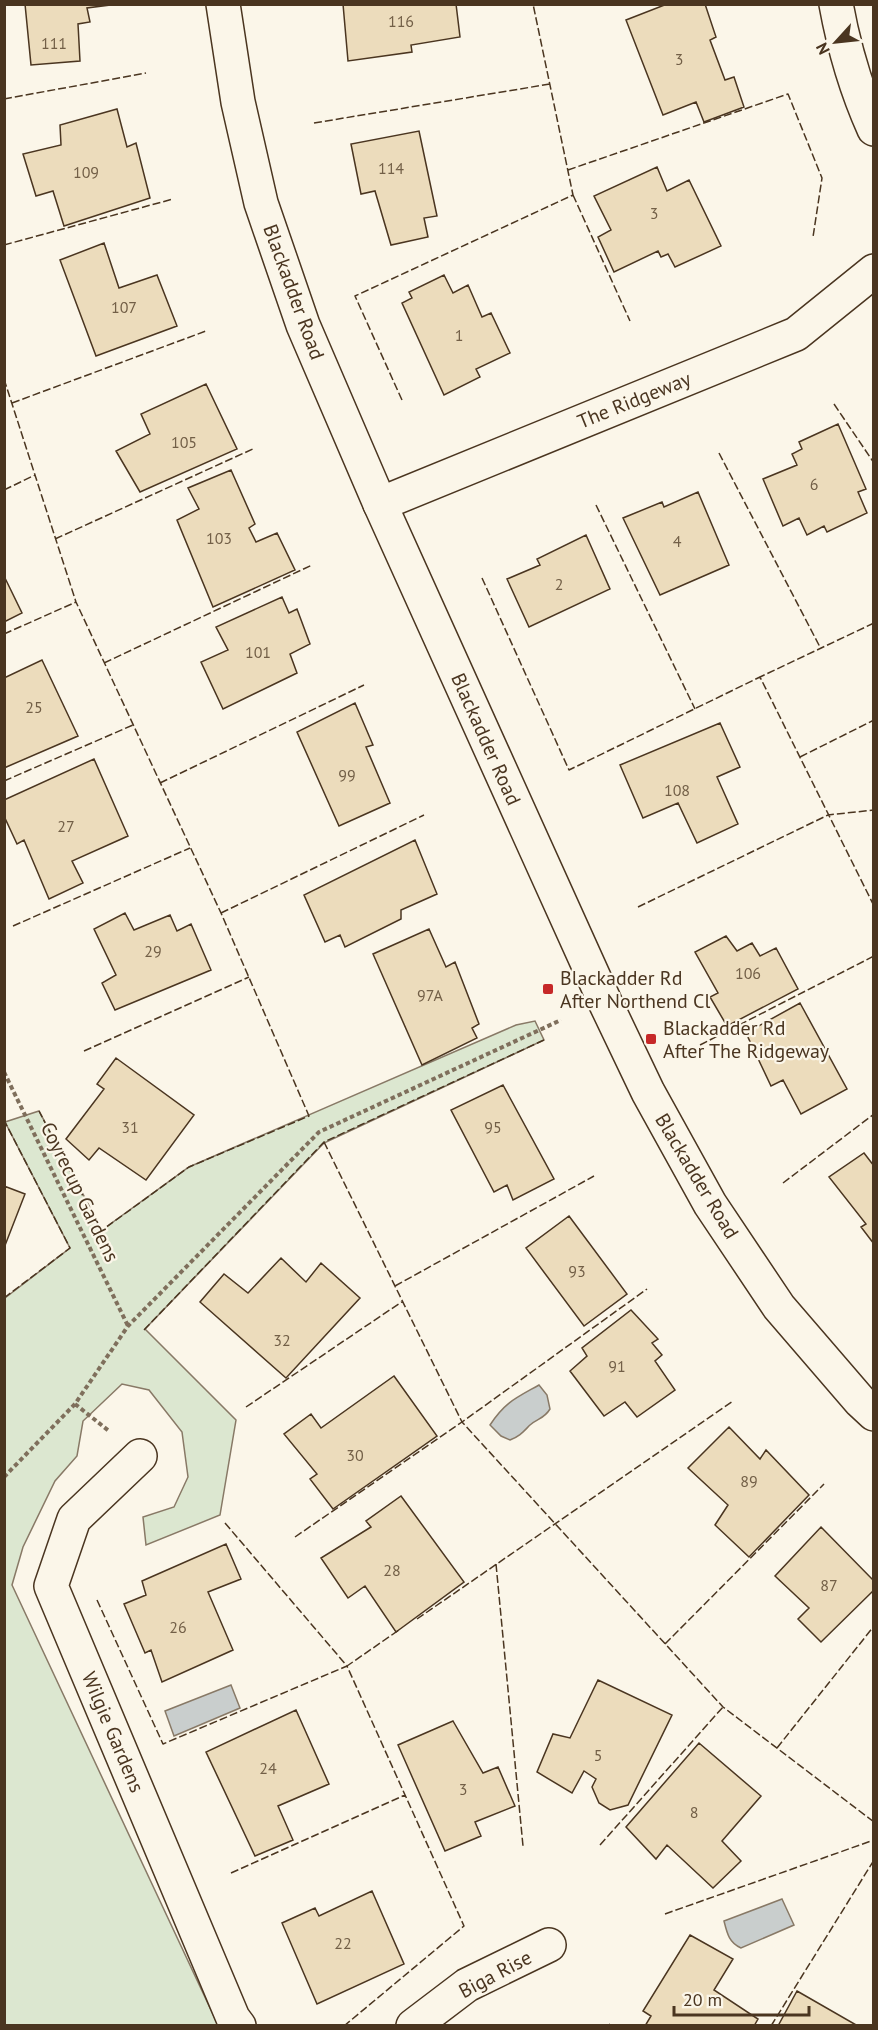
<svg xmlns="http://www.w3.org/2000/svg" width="878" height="2030" font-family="'PT Sans',sans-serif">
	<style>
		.green { fill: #dce7d0; stroke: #887966; stroke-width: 1.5 }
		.water { fill: #c9cecd; stroke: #887966; stroke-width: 1.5 }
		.building { fill: #ecdcbc; stroke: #4a3520; stroke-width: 1.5 }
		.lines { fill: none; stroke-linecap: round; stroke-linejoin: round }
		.minor-casing { stroke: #4a3520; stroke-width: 36 }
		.tertiary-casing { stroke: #4a3520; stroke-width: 36 }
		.path { stroke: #7f6f5c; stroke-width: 4; stroke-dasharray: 4.5 3; stroke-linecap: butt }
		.minor { stroke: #fbf6e9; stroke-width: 33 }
		.tertiary { stroke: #fbf6e9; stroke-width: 33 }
		.fence { stroke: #4a3520; stroke-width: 1.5; stroke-dasharray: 8 3; stroke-linecap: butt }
		.poi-dot { fill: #c62828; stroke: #fbf6e9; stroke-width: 2 }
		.labels { text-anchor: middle; stroke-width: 4.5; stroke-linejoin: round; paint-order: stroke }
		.number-label { font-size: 16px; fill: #725f47 }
		.street-label { font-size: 20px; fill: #4a3520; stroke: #fbf6e9 }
		.poi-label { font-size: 20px; fill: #4a3520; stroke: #fbf6e9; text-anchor: start }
	</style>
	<rect width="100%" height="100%" fill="#fbf6e9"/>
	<path class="green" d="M535,1021L544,1040L324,1143L145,1329L236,1420L220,1515L146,1545L143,1517L174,1507L188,1477L182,1432L149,1390L122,1384L83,1421L77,1456L55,1481L23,1547L12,1585L218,2025H5V1298L70,1248L5,1122L39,1111L102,1230L189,1167L516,1025Z"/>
	<path class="water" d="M539,1385L547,1395L550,1409C544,1419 538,1418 530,1425C523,1432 520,1436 510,1440L501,1436L490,1425C505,1402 516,1398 539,1385Z
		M231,1685L240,1708L174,1736L165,1711Z
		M782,1899L794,1925L741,1948C729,1943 727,1933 724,1921Z"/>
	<path class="building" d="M25,4H110V5L87,8L90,22L78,24L80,61L31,65Z
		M343,4H456L460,37L411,45L412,52L348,61Z
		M667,4H705L716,37L710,40L725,80L734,77L744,107L704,122L696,102L663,115L626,20Z
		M117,109L127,147L136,143L150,198L64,226L53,191L36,196L23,154L61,145L60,125Z
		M419,131L437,216L424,218L428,237L391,245L375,191L361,194L351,144Z
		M657,167L667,191L689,180L721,246L675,267L668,254L661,257L658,251L614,272L598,237L611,230L594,196Z
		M104,243L119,288L157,275L177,326L96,356L60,260Z
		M444,275L453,293L468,285L482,317L491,313L510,353L476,369L480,377L444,395L402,303L412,298L409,292Z
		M206,384L237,449L140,492L116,451L150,434L141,414Z
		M838,424L866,489L858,492L867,513L827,532L824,526L807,535L799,518L783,526L763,479L797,465L792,454L802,449L799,442Z
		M231,470L255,524L249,528L256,542L277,533L295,570L213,607L177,520L199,509L188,488Z
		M698,492L729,565L660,595L623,518L662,502L664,507Z
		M586,535L610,589L529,627L507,579L540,565L537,559Z
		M4,576L22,613L4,622Z
		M282,597L289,613L297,609L310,644L290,654L297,673L223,709L201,662L228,650L216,627Z
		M42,660L78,736L4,768V678Z
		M355,703L373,745L366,747L390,803L339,826L297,732Z
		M720,723L740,767L717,777L738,824L697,843L678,803L643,818L620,765Z
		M94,759L128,836L72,861L83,883L49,899L24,840L17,844L4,816V800Z
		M415,840L437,894L401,910V919L345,947L340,935L325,942L304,895Z
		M125,913L134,930L170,915L177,931L191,924L211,970L115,1010L102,983L116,975L94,929Z
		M429,929L446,967L455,962L479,1024L472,1028L477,1038L422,1065L373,954Z
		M726,936L737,951L752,943L760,956L776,948L798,989L727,1026L710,997L718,993L695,952Z
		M800,1003L847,1089L801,1114L783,1080L771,1086L746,1033Z
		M116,1058L194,1115L146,1180L99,1148L89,1160L66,1139L104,1089L97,1084Z
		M503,1085L554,1179L513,1200L507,1185L494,1192L451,1110Z
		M864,1153L874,1166V1244L861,1227L866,1224L829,1177Z
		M4,1186L25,1194L4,1248Z
		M569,1216L627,1294L584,1326L526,1248Z
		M281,1258L306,1282L321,1263L360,1298L286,1378L200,1302L224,1274L248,1293Z
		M631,1310L658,1339L652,1343L662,1355L655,1361L675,1390L637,1417L625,1402L604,1416L570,1371L587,1356L582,1348Z
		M394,1376L437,1436L333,1509L310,1479L317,1474L284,1434L311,1414L321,1428Z
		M729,1427L760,1459L766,1450L809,1495L749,1557L715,1525L728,1505L688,1468Z
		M401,1496L464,1582L396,1632L365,1586L348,1598L321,1558L371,1527L366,1521Z
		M821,1527L874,1581V1590L821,1642L798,1619L809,1608L775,1576Z
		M226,1544L241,1579L208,1592L233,1650L162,1682L151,1650L145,1653L124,1604L146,1595L142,1581Z
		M598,1680L672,1715L628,1805L610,1810L599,1803L592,1787L596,1779L584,1771L572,1793L537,1772L553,1734L570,1738Z
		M296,1710L329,1784L278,1806L293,1840L255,1856L206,1752Z
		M453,1721L483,1773L498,1767L515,1806L475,1822L481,1836L445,1851L398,1745Z
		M699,1743L761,1796L722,1841L741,1861L713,1888L667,1845L656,1859L626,1827Z
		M372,1891L404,1964L317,2004L282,1923L315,1908L319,1916Z
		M690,1935L733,1959L714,1990L758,2019L754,2026H645L651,2016L643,2011Z
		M797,1991L858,2026H778Z"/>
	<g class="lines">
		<defs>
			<path id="minor" d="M836,4C844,48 856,89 874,129
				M380,504L796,334L874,271
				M140,1456L74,1519L51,1586L233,2018L239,2026
				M413,2026L467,1985L549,1945"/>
			<path id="tertiary" d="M223,4L238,102L261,203L303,325L380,504L605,1002L648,1092L710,1204L779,1307L860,1401L874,1414"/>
		</defs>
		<use href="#minor" class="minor-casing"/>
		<use href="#tertiary" class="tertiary-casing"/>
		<path class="path" d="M4,1072L128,1326
			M75,1404L109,1431
			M4,1477L75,1404L128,1326L319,1132L561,1020"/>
		<use href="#minor" class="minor"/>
		<use href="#tertiary" class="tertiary"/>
		<path class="fence" d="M4,99L146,73
			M314,123L550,84
			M568,170L788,94L822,178L813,237
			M573,195L630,321
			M4,245L173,199
			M4,379L76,602L221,913L309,1116L189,1167L101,1231L39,1111
			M402,400L355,296L573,195L533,4
			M12,403L206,331
			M834,404L874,463
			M719,453L821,649
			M4,490L35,475
			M596,505L695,709
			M55,539L255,448
			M482,578L569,770L760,677
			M874,623L760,677L874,906
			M4,634L76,602
			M104,663L312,565
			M800,757L874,720
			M4,781L133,725
			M160,783L364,685
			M638,907L828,815L874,810
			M221,913L424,815
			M13,926L190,848
			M700,1045L874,956
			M84,1051L249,977
			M324,1142L462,1422L723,1707L874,1822
			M783,1183L874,1114
			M395,1286L594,1176
			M4,1298L70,1248L5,1122
			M873,1301H874
			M144,1330L324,1142L544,1040
			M246,1407L403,1301
			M225,1523L347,1666L399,1630
			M295,1537L462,1422L647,1289
			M496,1564L523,1846
			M97,1600L163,1744L347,1666L464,1926L344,2026
			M417,1619L733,1401
			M665,1644L824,1484
			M777,1748L874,1626
			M600,1845L723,1707
			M231,1873L405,1795
			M665,1914L874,1840
			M609,2024L612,2026
			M771,2026L874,1860"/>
	</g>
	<g class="poi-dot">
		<rect x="542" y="983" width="12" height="12" rx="3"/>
		<rect x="645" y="1033" width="12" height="12" rx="3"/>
	</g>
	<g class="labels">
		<g class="number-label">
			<text x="401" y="27">116</text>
			<text x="54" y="49">111</text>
			<text x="679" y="65">3</text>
			<text x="391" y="174">114</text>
			<text x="86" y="178">109</text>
			<text x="654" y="219">3</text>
			<text x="124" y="313">107</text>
			<text x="459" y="341">1</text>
			<text x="184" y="448">105</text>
			<text x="814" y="490">6</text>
			<text x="219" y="544">103</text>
			<text x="677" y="547">4</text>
			<text x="559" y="590">2</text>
			<text x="258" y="658">101</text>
			<text x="34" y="713">25</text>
			<text x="347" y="781">99</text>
			<text x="677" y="796">108</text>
			<text x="66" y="832">27</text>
			<text x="153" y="957">29</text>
			<text x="748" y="979">106</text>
			<text x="430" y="1001">97A</text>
			<text x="130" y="1133">31</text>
			<text x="493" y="1133">95</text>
			<text x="577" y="1277">93</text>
			<text x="282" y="1346">32</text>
			<text x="617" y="1372">91</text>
			<text x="355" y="1461">30</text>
			<text x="749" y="1487">89</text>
			<text x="392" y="1576">28</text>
			<text x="829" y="1591">87</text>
			<text x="178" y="1633">26</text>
			<text x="598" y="1761">5</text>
			<text x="268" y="1774">24</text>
			<text x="463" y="1795">3</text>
			<text x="694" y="1818">8</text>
			<text x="343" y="1949">22</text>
		</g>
		<g class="street-label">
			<text transform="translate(294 292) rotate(70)" y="7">Blackadder Road</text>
			<text transform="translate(634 400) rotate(-22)" y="7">The Ridgeway</text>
			<text transform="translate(486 739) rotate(66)" y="7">Blackadder Road</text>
			<text transform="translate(697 1176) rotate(59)" y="7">Blackadder Road</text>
			<text transform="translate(80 1192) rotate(64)" y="7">Coyrecup Gardens</text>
			<text transform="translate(113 1732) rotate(67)" y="7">Wilgie Gardens</text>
			<text transform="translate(495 1974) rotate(-28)" y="7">Biga Rise</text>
		</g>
		<g class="poi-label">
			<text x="560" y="985">Blackadder Rd<tspan x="560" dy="23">After Northend Cl</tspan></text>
			<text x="663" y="1035">Blackadder Rd<tspan x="663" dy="23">After The Ridgeway</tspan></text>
		</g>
	</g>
	<rect width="878" height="2030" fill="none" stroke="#4a3520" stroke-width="12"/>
	<g transform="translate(836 42) rotate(243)" stroke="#fbf6e9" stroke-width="4.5" paint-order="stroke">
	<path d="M0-4.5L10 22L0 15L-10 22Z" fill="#4a3520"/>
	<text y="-9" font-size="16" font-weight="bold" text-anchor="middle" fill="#4a3520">N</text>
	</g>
	<path d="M674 2006v9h135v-9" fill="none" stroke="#4a3520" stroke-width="3"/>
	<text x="683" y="2006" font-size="18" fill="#4a3520" stroke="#fbf6e9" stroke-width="4.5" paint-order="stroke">20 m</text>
</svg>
